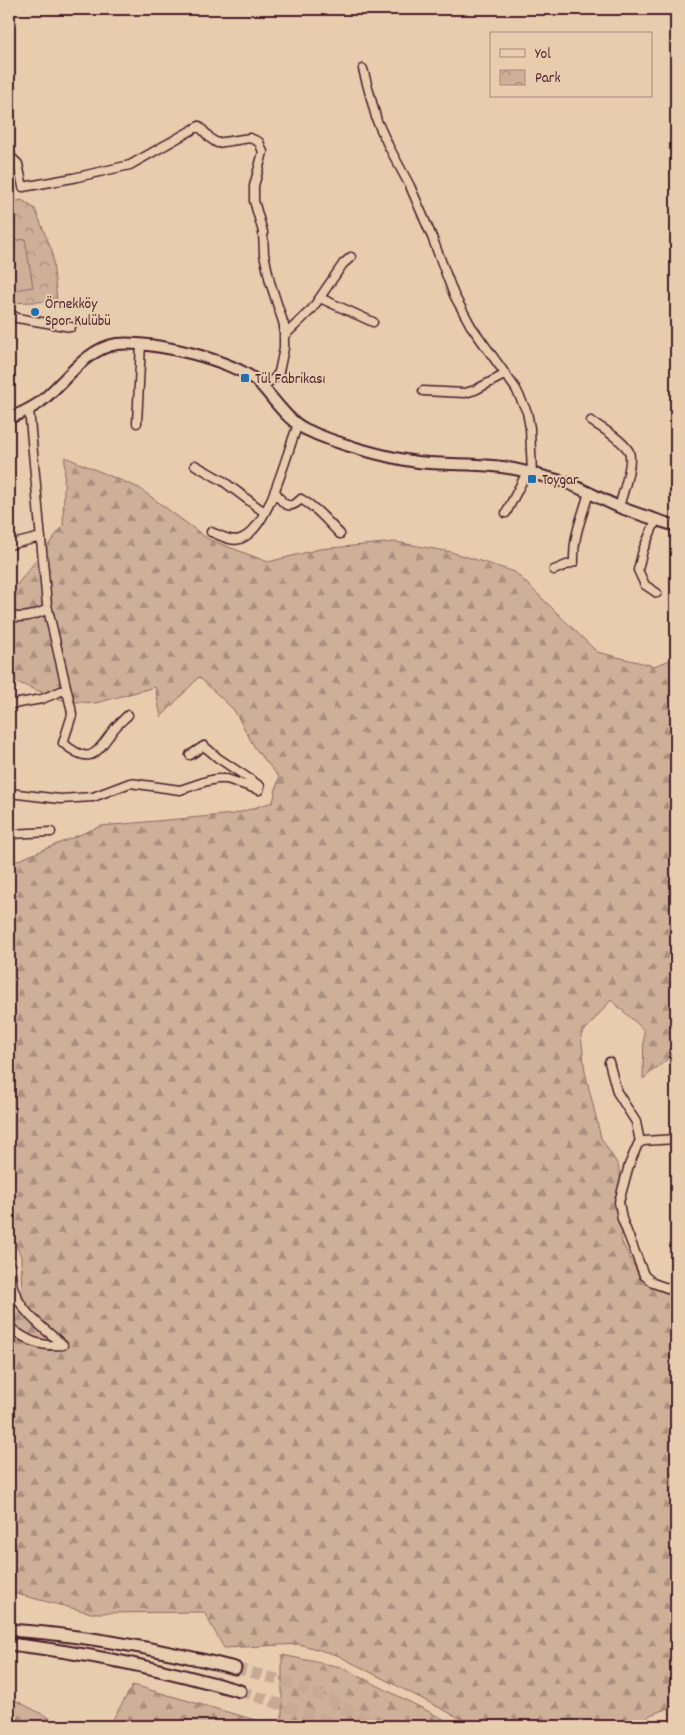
<svg xmlns="http://www.w3.org/2000/svg" width="685" height="1735" font-family="Dekko,sans-serif">
	<style>
		.forest { fill: url(#forest-firs); stroke: #8c6862 }
		.park { fill: url(#park-crowns); stroke: #8c6862 }
		.garden { fill: #ceb099; stroke: #8c6862 }
		.lines { fill: none; stroke-linecap: round; stroke-linejoin: round }
		.highway-tunnel { stroke: #c8a994; stroke-width: 11; stroke-dasharray: 11 5.5; stroke-linecap: butt }
		.minor-casing { stroke: #4a1f2b; stroke-width: 11 }
		.major-casing { stroke: #4a1f2b; stroke-width: 14 }
		.highway-casing { stroke: #4a1f2b; stroke-width: 15 }
		.minor { stroke: #e7ccae; stroke-width: 8 }
		.major { stroke: #e7ccae; stroke-width: 10 }
		.highway { stroke: #e7ccae; stroke-width: 11 }
		.poi-dot { fill: #1f6fb2; stroke: #e7ccae; stroke-width: 2 }
		.labels { text-anchor: middle; stroke-width: 4; stroke-linejoin: round; paint-order: stroke }
		.poi-label { font-size: 15px; fill: #4a1f2b; stroke: #e7ccae; text-anchor: start }
	</style>
	<defs>
		<pattern id="forest-firs" width="22" height="20" patternUnits="userSpaceOnUse" patternTransform="scale(1.25)"><rect width="22" height="20" fill="#ceb099"/><path d="M5 1l3.5 6h-7zM16 11l3.5 6h-7z" fill="#a98f7d"/></pattern>
		<pattern id="park-crowns" width="20" height="18" patternUnits="userSpaceOnUse" patternTransform="scale(1.25)"><rect width="20" height="18" fill="#ceb099"/><path d="M2 6a3 3 0 1 1 6 0M12 15a3 3 0 1 1 6 0" fill="none" stroke="#a98f7d"/></pattern>
	</defs>
	<rect width="100%" height="100%" fill="#e7ccae"/>
	<filter id="ink" filterUnits="userSpaceOnUse"><feTurbulence type="fractalNoise" baseFrequency=".02" numOctaves="2"/><feDisplacementMap in="SourceGraphic" scale="10" xChannelSelector="R" yChannelSelector="G"/><feConvolveMatrix kernelMatrix="1 2 1 2 8 2 1 2 1" color-interpolation-filters="sRGB"/></filter>
	<g filter="url(#ink)">
		<path class="forest" d="M65,457L139,488L208,539L268,562L320,549L396,542L451,552L515,572L597,652L654,666L676,658V1052L643,1079L644,1030L611,1000L581,1035L585,1072L601,1138L618,1165L625,1198L621,1240L643,1284L676,1285V1705L650,1715L640,1726H475L337,1655L299,1644L224,1648L204,1612L91,1613L9,1592V1333L22,1304L21,1257L9,1226V864L101,826L234,814L273,802L279,777L255,748L234,710L199,677L161,717L155,687L96,703L65,701L16,682L9,655V595L63,526Z
			M282,1655L341,1667L457,1726H282Z
			M133,1685L276,1726H109Z
			M9,1697L65,1726H9Z"/>
		<path class="park" d="M22,200L35,209L52,251L57,301L9,303V203Z"/>
		<path class="garden" d="M25,239L33,287L9,291V242Z"/>
		<g class="lines">
			<path class="highway-tunnel" d="M235,1668L284,1681L328,1699L377,1726
				M240,1691L319,1717L337,1726"/>
			<defs>
				<path id="minor" d="M363,69L377,121L389,147L410,186L432,237L454,295L471,326L516,389L527,412L530,428L532,474
					M9,155L18,164L23,187L73,178L130,165L199,126L211,139L217,143L250,138L259,142L263,152L254,186V201L263,232L264,254L270,282L284,325V348L279,372L274,379L268,382L259,383
					M320,298L373,322
					M9,313L17,318L71,327
					M284,336L312,309L343,264L351,257
					M423,391L465,393L475,390L506,374
					M29,409L47,605L71,708L72,715L63,743C92,767 96,753 114,729C118,724 124,719 128,715
					M591,421C603,429 620,438 628,450C635,459 622,496 619,507
					M137,423L141,344
					M195,465L223,481L264,512
					M275,491C282,503 288,512 301,499C317,508 327,521 340,534
					M506,513L527,472
					M656,520L643,550L638,570L645,585L657,593
					M211,532C220,535 230,542 240,539C270,529 286,452 298,425
					M9,545L41,537
					M554,570L574,562C573,534 582,519 589,492
					M9,616C23,619 35,615 48,609
					M9,703L13,704L42,699L66,689
					M9,793L60,799L93,797L130,783L180,790L207,781L217,779H227L259,790L260,786L218,758L204,746L190,755
					M9,834L51,832
					M609,1062L617,1092L636,1122L640,1142
					M676,1139L643,1141L638,1144L629,1165L619,1202L622,1219L644,1275L653,1283L676,1291
					M9,1263C12,1272 11,1282 14,1290C22,1314 45,1329 63,1345
					M9,1327C28,1341 39,1347 63,1345"/>
				<path id="major" d="M9,418C20,414 30,409 39,403C64,384 84,349 117,344C150,340 236,360 260,384C274,399 286,419 305,429C333,443 387,458 418,462C454,466 492,462 527,472C540,476 554,478 567,483C585,490 601,499 619,507C637,514 657,520 676,526"/>
				<path id="highway" d="M9,1630C86,1635 160,1649 235,1668
					M9,1644C87,1653 164,1669 240,1691"/>
			</defs>
			<use href="#minor" class="minor-casing"/>
			<use href="#major" class="major-casing"/>
			<use href="#highway" class="highway-casing"/>
			<use href="#minor" class="minor"/>
			<use href="#major" class="major"/>
			<use href="#highway" class="highway"/>
		</g>
	</g>
	<g class="poi-dot">
		<circle cx="35" cy="312" r="5"/>
		<rect x="240" y="373" width="10" height="10" rx="2.5"/>
		<rect x="527" y="474" width="10" height="10" rx="2.5"/>
	</g>
	<g class="labels">
		<g class="poi-label">
			<text x="45" y="308">Örnekköy<tspan x="45" dy="17">Spor Kulübü</tspan></text>
			<text x="255" y="383">Tül Fabrikası</text>
			<text x="542" y="484">Toygar</text>
		</g>
	</g>
	<rect width="685" height="1735" fill="none" stroke="#e7ccae" stroke-width="30"/>
	<rect x="15" y="15" width="655" height="1705" fill="none" stroke="#4a1f2b" stroke-width="2" filter="url(#ink)"/>
	<rect x="490" y="32" width="162" height="65" fill="#e7ccae" stroke="#a8877a"/>
	<rect x="500" y="49" width="25" height="8" fill="#e7ccae" stroke="#a8877a"/>
	<text x="535" y="58" font-size="15" fill="#4a1f2b">Yol</text>
	<rect x="500" y="70" width="25" height="15" fill="url(#park-crowns)" stroke="#a8877a"/>
	<text x="535" y="82" font-size="15" fill="#4a1f2b">Park</text>
</svg>
